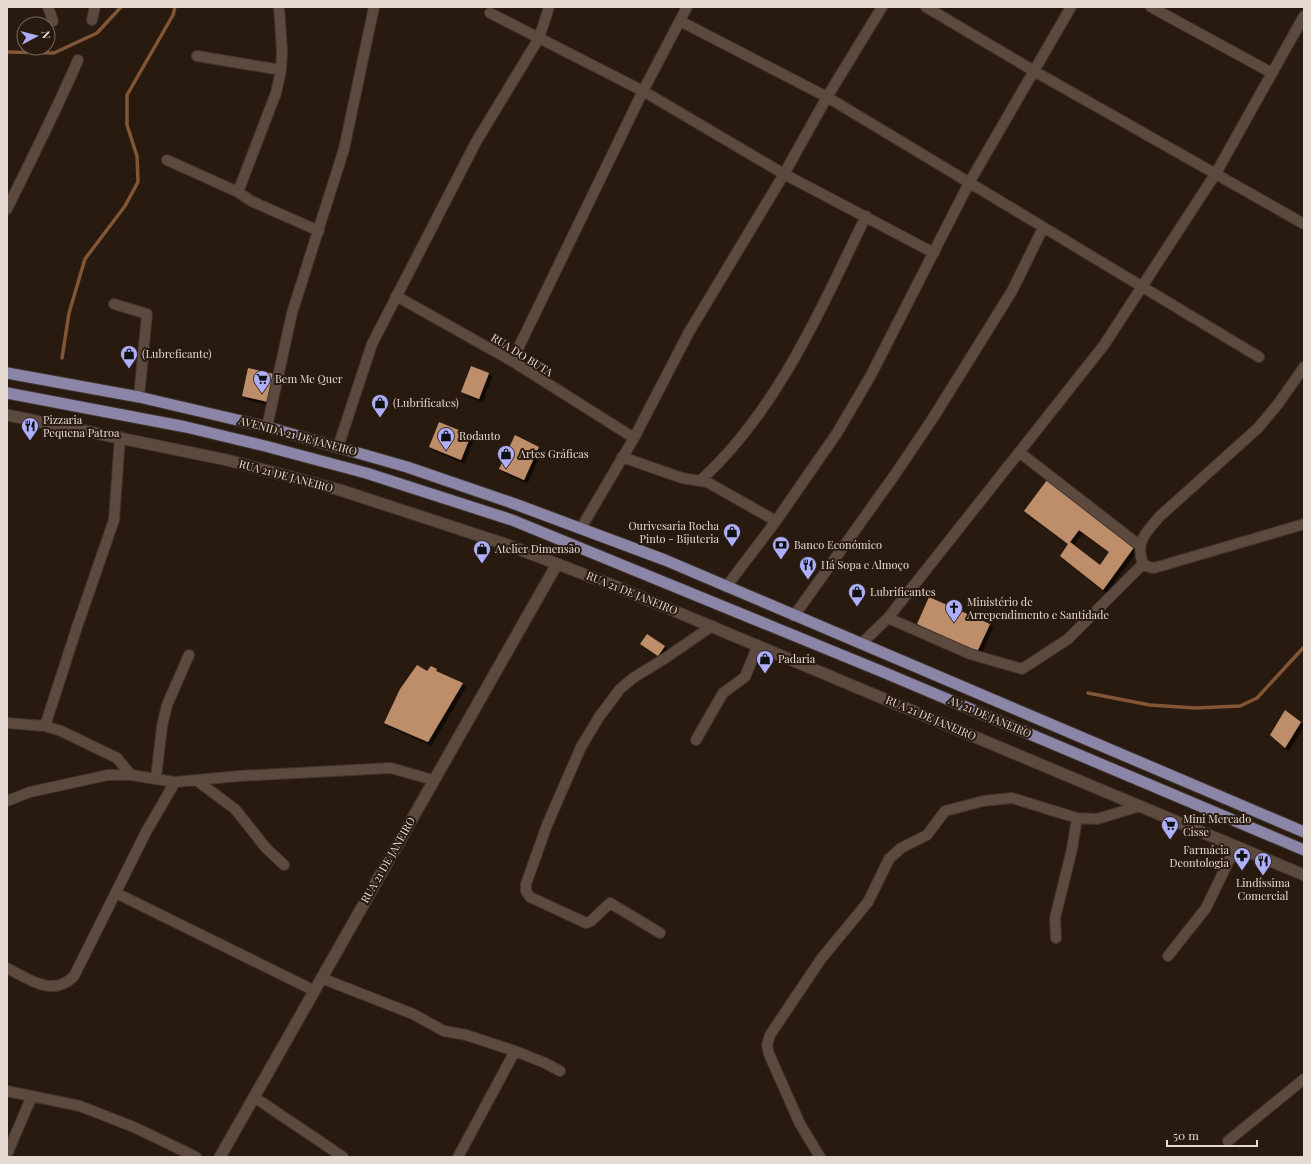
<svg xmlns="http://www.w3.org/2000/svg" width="1311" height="1164" font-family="'Playfair Display',serif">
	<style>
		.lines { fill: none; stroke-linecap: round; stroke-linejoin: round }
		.stream { stroke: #825535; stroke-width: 3.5 }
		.building { fill: #be8d6b; fill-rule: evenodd; filter: url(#shadow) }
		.minor-casing { stroke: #40342e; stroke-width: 12 }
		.tertiary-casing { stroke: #40342e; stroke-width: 13 }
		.primary-casing { stroke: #40342e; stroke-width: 13 }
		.minor { stroke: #5c4a3e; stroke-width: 10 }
		.tertiary { stroke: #5c4a3e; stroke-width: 11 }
		.primary { stroke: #8b86a7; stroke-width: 11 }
		.labels { text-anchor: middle; stroke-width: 4; stroke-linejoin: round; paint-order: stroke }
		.poi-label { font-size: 11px; fill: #e6dad3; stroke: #291a0f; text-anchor: start }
		.street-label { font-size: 11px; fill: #e6dad3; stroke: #291a0f }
	</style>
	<defs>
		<filter id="shadow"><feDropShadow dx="3.5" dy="3.5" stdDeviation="0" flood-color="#0009"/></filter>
	</defs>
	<rect width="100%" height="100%" fill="#291a0f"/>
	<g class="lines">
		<path class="stream" d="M7,52L54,53L97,33L121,7
			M62,358L69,313L85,259L125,206L138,182L137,156L127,125V95L173,15L175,7
			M1088,693L1150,705L1195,708L1240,706L1257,698L1304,647"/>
	</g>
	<path class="building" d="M471,366L489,373L479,399L461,392Z
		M248,368L274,374L268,402L242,396Z
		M439,422L471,435L461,460L429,447Z
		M515,435L539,447L524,480L499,469Z
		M1047,480L1135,546L1103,590L1060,556L1068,544L1024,511ZM1079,530L1109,552L1100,565L1070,542Z
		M929,597L990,624L977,652L917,624Z
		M647,634L665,646L658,656L640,644Z
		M417,665L427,671L431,666L437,669L436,671L463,683L428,742L384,723L400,689Z
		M1285,710L1301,722L1285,748L1270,735Z"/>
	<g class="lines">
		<defs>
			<path id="minor" d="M48,7L53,21
				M926,7L1034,71L1304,224
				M1151,7L1272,73
				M490,13L643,91L784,174L934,253
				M92,20L95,7
				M680,21L827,97L1259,357
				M197,56L281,70
				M167,160L238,192L251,201L319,231
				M238,192L276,93L281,70L282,51L279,7
				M7,209C31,160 56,111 78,60
				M396,296L512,361L634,438
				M114,304L147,314L139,397
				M512,361L643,91L687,7
				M267,427L292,313L344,149L374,7
				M338,447L372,344L476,142L539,38L549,7
				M1019,452L1139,545
				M622,457L682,478L707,482L776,521
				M701,480C778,410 821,308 866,216
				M581,528L634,438L689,332L784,174L827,97L882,7
				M1143,564L1149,567L1154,568L1304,524
				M726,587L776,521L837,433L871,375L969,183L1071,7
				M794,616L896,473L933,418L1012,291L1043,228
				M888,618L970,654L1022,669L1068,639L1143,564C1135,542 1145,534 1159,517L1258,428L1278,404L1304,367
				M861,644L888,618L1104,345L1216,173L1304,16
				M7,723L45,726L61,731L117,758L131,775
				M45,726L77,627L114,520L120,437
				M696,740L723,693L745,677L758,645
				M156,778L162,726L167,705L189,655
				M196,780L235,809L266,848L284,865
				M7,801L30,792L108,775H131L175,782L239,776L391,768L433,780
				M116,893L315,991
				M660,933L610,903L591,921L586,923L530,897L526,891V884L547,825L581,747L599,717L620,689L633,678L664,659L712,626
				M1056,938L1055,918L1072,849L1077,818
				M1168,956L1206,908L1236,846
				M7,968C29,979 53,998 74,976L146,832L175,782
				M321,978L413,1014L444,1031L466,1035L515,1051L545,1063L560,1071
				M7,1091L80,1106L136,1128L196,1157
				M254,1097L343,1157
				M1228,1141L1304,1079
				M7,1154L32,1096
				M458,1157L515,1051
				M820,1157L800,1124L769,1054L767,1045L770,1035L821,959L868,902L889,859L901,848L927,835L945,811L983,801L1012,798L1077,818L1097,819L1140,806"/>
			<path id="tertiary" d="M7,415L227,460L340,490L505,544L615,586L1304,875
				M220,1157L557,564"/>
			<path id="primary" d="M7,373L139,397L267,427L407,467L515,504L665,560L1304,832
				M7,393L186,427L265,446L366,473L512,520L883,672L1304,850"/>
		</defs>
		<use href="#minor" class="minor-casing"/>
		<use href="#tertiary" class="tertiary-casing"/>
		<use href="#primary" class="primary-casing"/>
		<use href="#minor" class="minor"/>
		<use href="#tertiary" class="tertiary"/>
		<use href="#primary" class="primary"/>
	</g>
	<defs>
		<symbol id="shop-pin" viewBox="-11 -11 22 30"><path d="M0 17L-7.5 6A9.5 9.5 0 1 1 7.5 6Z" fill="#adaffb" stroke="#291a0f"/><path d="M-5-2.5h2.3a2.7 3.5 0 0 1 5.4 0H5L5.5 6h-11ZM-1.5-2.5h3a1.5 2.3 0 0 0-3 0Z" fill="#111"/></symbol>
		<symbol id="supermarket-pin" viewBox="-11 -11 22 30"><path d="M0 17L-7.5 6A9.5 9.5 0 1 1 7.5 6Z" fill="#adaffb" stroke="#291a0f"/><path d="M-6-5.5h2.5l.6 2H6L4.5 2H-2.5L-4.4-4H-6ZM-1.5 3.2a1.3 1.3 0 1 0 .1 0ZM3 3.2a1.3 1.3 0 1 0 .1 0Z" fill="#111"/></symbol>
		<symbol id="restaurant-pin" viewBox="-11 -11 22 30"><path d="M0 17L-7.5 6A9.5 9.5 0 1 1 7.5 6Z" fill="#adaffb" stroke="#291a0f"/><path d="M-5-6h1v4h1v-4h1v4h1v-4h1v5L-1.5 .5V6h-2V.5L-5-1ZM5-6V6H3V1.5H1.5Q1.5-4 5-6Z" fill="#111"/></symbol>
		<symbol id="bank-pin" viewBox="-11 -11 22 30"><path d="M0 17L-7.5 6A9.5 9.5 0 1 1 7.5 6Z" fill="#adaffb" stroke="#291a0f"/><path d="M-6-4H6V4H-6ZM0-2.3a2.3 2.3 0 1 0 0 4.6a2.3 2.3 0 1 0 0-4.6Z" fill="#111"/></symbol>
		<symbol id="church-pin" viewBox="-11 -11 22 30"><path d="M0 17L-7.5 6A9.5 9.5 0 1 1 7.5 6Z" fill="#adaffb" stroke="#291a0f"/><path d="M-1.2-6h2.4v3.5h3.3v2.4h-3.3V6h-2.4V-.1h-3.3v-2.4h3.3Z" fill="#111"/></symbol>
		<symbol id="pharmacy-pin" viewBox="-11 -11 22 30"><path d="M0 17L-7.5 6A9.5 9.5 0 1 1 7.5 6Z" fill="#adaffb" stroke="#291a0f"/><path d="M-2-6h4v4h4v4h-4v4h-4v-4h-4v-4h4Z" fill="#111"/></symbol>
	</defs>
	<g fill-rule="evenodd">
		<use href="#shop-pin" x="119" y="344" width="20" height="27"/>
		<use href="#supermarket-pin" x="252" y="369" width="20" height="27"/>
		<use href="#shop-pin" x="370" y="393" width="20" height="27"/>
		<use href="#restaurant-pin" x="20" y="416" width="20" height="27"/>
		<use href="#shop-pin" x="436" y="426" width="20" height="27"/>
		<use href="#shop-pin" x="496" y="444" width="20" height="27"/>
		<use href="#shop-pin" x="722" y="522" width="20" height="27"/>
		<use href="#bank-pin" x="771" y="535" width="20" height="27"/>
		<use href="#shop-pin" x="472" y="539" width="20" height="27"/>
		<use href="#restaurant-pin" x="798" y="555" width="20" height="27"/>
		<use href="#shop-pin" x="847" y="582" width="20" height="27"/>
		<use href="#church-pin" x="944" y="598" width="20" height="27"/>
		<use href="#shop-pin" x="755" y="649" width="20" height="27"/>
		<use href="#supermarket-pin" x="1160" y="815" width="20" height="27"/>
		<use href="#pharmacy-pin" x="1232" y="846" width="20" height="27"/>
		<use href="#restaurant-pin" x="1253" y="851" width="20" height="27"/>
	</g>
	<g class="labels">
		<g class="poi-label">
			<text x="142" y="358">(Lubreficante)</text>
			<text x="275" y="383">Bem Me Quer</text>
			<text x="393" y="407">(Lubrificates)</text>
			<text x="43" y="424">Pizzaria<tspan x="43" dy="13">Pequena Patroa</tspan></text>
			<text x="459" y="440">Rodauto</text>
			<text x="519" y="458">Artes Gráficas</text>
			<text x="719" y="530" text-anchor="end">Ourivesaria Rocha<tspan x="719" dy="13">Pinto - Bijuteria</tspan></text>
			<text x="794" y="549">Banco Económico</text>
			<text x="495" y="553">Atelier Dimensão</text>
			<text x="821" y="569">Há Sopa e Almoço</text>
			<text x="870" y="596">Lubrificantes</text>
			<text x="967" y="606">Ministério de<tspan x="967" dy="13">Arrependimento e Santidade</tspan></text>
			<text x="778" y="663">Padaria</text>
			<text x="1183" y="823">Mini Mercado<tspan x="1183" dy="13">Cisse</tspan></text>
			<text x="1229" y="854" text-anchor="end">Farmácia<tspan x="1229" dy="13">Deontologia</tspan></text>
			<text x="1263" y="887" text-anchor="middle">Lindíssima<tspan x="1263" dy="13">Comercial</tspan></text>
		</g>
		<g class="street-label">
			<text transform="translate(522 355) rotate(32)" y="4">RUA DO BUTA</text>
			<text transform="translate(298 436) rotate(15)" y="4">AVENIDA 21 DE JANEIRO</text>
			<text transform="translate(286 476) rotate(15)" y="4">RUA 21 DE JANEIRO</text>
			<text transform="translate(632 593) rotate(22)" y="4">RUA 21 DE JANEIRO</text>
			<text transform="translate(990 717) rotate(23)" y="4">AV 21 DE JANEIRO</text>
			<text transform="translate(931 718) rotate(23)" y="4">RUA 21 DE JANEIRO</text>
			<text transform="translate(388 860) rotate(-60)" y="4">RUA 21 DE JANEIRO</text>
		</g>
	</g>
	<rect width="1311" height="1164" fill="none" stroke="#e6dad3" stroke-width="16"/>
	<g transform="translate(36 36) rotate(83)"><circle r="19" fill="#291a0f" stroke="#75675d"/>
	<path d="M0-3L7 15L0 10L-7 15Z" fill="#adaffb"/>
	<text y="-6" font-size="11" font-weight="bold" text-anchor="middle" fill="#e6dad3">N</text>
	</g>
	<path d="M1167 1140v6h90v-6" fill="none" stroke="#e6dad3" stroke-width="2"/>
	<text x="1173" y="1140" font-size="12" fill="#e6dad3" stroke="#291a0f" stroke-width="3" paint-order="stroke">50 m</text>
</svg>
